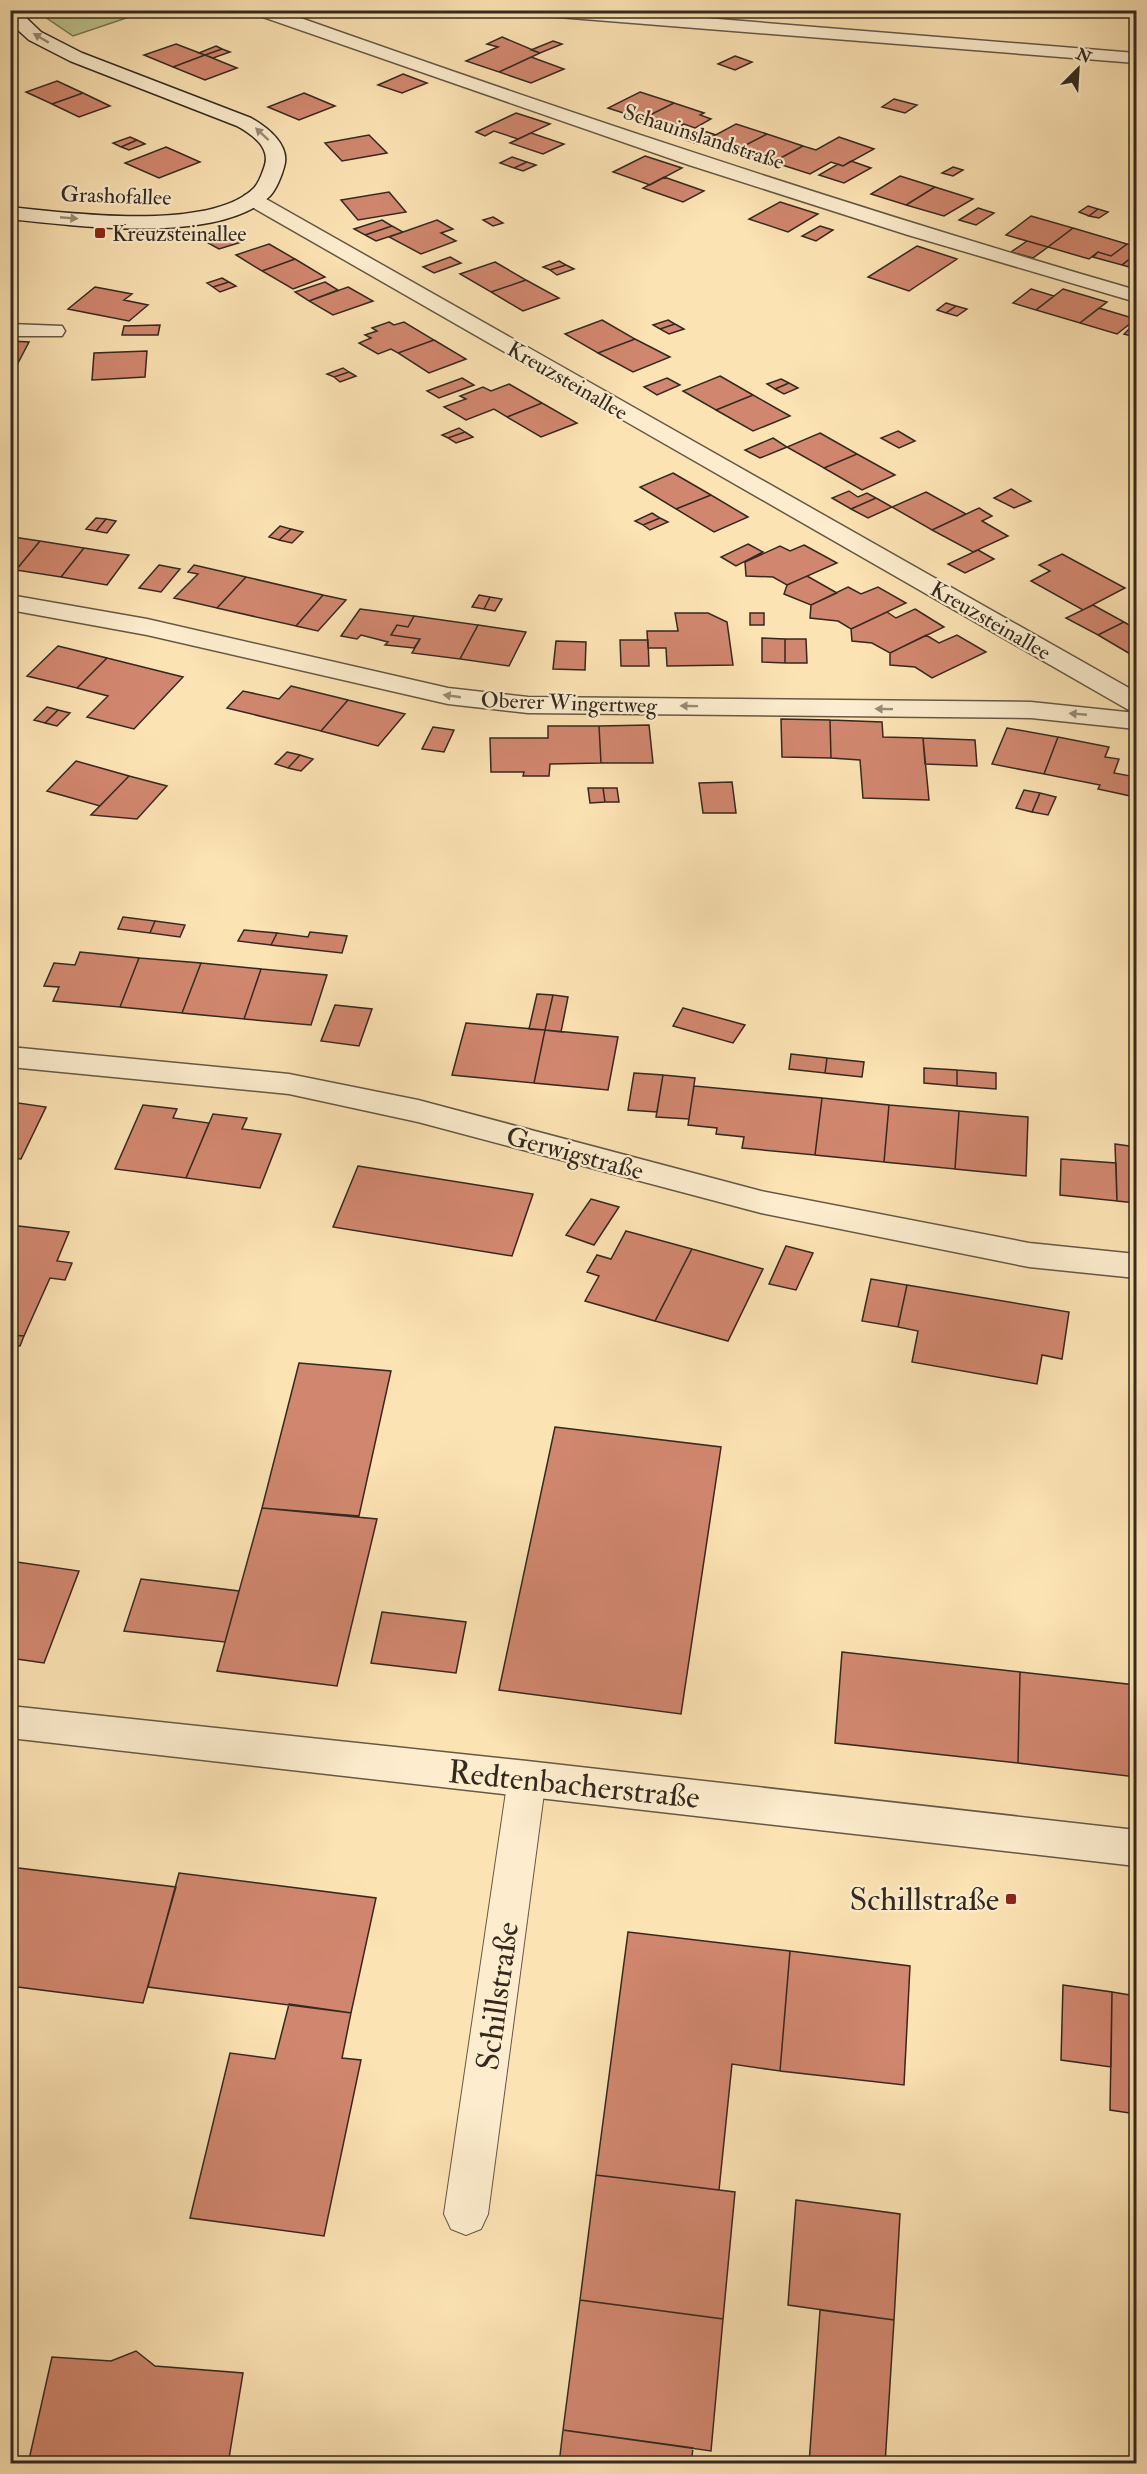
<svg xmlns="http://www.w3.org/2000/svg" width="1147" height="2474" font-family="'IM FELL Double Pica',serif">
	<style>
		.green { fill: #bdc48e; stroke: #787656; stroke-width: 1.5 }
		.building { fill: #d1876f; stroke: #34291f; stroke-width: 1.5 }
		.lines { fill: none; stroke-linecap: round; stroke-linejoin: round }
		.lane-casing { stroke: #665844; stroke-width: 2 }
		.street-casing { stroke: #665844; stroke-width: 3 }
		.secondary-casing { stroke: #34291f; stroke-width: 3 }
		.lane { fill: #fdedce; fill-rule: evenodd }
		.street { fill: #fdedce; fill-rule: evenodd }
		.secondary { fill: #fdedce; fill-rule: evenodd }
		.oneway { fill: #988b76 }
		.poi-dot { fill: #8f2418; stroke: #fdedce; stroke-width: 2 }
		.labels { text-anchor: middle; stroke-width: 4.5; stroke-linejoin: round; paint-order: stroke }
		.far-street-label { font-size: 22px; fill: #34291f; stroke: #fdedce }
		.far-poi-label { font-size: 22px; fill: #34291f; stroke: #fdedce; text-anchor: start }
		.street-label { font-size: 26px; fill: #34291f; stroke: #fdedce }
		.near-street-label { font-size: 32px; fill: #34291f; stroke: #fdedce }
		.near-poi-label { font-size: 32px; fill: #34291f; stroke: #fdedce; text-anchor: end }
	</style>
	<rect width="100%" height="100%" fill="#fce3b4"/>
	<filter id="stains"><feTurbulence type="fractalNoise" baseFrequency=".00333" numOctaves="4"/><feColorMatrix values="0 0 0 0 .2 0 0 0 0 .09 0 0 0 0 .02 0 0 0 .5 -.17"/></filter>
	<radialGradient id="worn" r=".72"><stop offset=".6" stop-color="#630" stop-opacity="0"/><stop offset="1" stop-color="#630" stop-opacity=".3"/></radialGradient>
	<path class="green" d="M36,11H35H147L73,36Z"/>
	<path class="building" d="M502,37L540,53L499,72L466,61L498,47L487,44Z
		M553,41L562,44L540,53L531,50Z
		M176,44L205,55L173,67L144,55Z
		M216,46L222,49L205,55L199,53Z
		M222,49L230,52L213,58L205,55Z
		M205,55L237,68L205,80L173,67Z
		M735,56L752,62L735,70L718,64Z
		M531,57L564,69L531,83L499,72Z
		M403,74L427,83L402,93L378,85Z
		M57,81L83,93L52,104L26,92Z
		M640,92L674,103L642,119L608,108Z
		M83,93L110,106L79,117L52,104Z
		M304,93L335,106L299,120L268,107Z
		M894,99L917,105L905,113L882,107Z
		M674,103L704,113L700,115L711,119L695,128L684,124L673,130L642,119Z
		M516,113L550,124L518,139L494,131L485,136L476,132Z
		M736,124L767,134L736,150L706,140Z
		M704,131L716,135L698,144L686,140Z
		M531,133L564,144L543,154L510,143Z
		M767,134L803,146L773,162L736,150Z
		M369,135L387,153L342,161L325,143Z
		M130,137L137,140L121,147L113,143Z
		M839,137L874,149L843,166L831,162L810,174L773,162L803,146L816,150Z
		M137,140L145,144L129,150L121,147Z
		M166,147L200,162L159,178L125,163Z
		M645,156L682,168L650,185L613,172Z
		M512,157L527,162L514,168L500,163Z
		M851,161L871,168L844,183L819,175L838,164L843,166Z
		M527,162L536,165L523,171L514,168Z
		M953,167L963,170L953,176L942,173Z
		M900,176L935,187L906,205L871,194Z
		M664,177L704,191L683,202L643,188Z
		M935,187L973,199L944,216L906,205Z
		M389,192L406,212L358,220L341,200Z
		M780,202L818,214L788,232L749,219Z
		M1088,206L1098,209L1089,216L1079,212Z
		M978,208L994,213L976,225L959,220Z
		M1098,209L1108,212L1099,218L1089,216Z
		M1031,216L1073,228L1048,247L1006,235Z
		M493,217L503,223L493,226L483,220Z
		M382,220L392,226L365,235L354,229Z
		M437,220L453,229L441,233L456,241L421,254L389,237Z
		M392,226L403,232L376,241L365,235Z
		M820,226L833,230L816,241L802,236Z
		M1073,228L1127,244L1111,256L1098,252L1089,259L1048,247Z
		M235,234L245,241L219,249L208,243Z
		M1027,241L1048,247L1033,258L1011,252Z
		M269,244L295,259L262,271L236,255Z
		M1127,244L1136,246V254L1122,265L1093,257L1098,252L1111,256Z
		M917,246L957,259L909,291L868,277Z
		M1136,254V269L1122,265Z
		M450,257L461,263L434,273L423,267Z
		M295,259L325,277L293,289L262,271Z
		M559,261L566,265L550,270L543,267Z
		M495,262L526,280L491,292L460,274Z
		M566,265L574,269L557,275L550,270Z
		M222,278L229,282L213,287L207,283Z
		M526,280L559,298L523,311L491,292Z
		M229,282L236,286L220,292L213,287Z
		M325,282L338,290L309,301L295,292Z
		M95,287L132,294L124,300L148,305L129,321L68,309Z
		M348,287L373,301L333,315L309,301Z
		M1031,289L1054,296L1036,310L1013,303Z
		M1063,289L1107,302L1080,323L1036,310Z
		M946,303L956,306L946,313L937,310Z
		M956,306L967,309L957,316L946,313Z
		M1099,308L1136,319L1117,334L1080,323Z
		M602,320L635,339L598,353L565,334Z
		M668,320L675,324L660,329L653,325Z
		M389,322L394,325L404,322L434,340L398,353L391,349L378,354L359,343L371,338L365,335L377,331L372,328Z
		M1136,322V337L1124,334Z
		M675,324L684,329L669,334L660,329Z
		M160,325L158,335H122L124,326Z
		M635,339L670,357L633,372L598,353Z
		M434,340L466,359L429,373L398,353Z
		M10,341L29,342L17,365L10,364Z
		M147,351L145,377L92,380L94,353Z
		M343,368L349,372L334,377L327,374Z
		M349,372L356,376L340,382L334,377Z
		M720,376L753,395L716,410L683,391Z
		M462,378L474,385L439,398L427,391Z
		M667,378L680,385L657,395L644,387Z
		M781,379L789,383L775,389L767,384Z
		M789,383L798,388L784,394L775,389Z
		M509,384L542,403L507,417L494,409L466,420L444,407L466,399L460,396L483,387L491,391Z
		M753,395L790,416L753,431L716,410Z
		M542,403L577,423L541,437L507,417Z
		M459,428L465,432L448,438L442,435Z
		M898,431L915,441L899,448L881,438Z
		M465,432L473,437L456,443L448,438Z
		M820,433L857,454L824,468L787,447Z
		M773,438L787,447L760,458L745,450Z
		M857,454L895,475L862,490L824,468Z
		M673,473L711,495L676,509L640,487Z
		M1011,489L1031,501L1014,508L994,498Z
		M849,491L858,497L867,493L876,498L851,509L832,498Z
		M926,492L966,514L932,530L892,507Z
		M711,495L748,517L714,532L676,509Z
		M876,498L892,507L868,518L851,509Z
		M979,508L992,516L982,521L1008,536L973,552L932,530Z
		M652,513L660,518L643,525L635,521Z
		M96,518L106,519L96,531L86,529Z
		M660,518L668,522L650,530L643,525Z
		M106,519L116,521L107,533L96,531Z
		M280,526L291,529L279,540L269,537Z
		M291,529L303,532L292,543L279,540Z
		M13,537L40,541L16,570L10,569V540Z
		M40,541L84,548L61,577L16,570Z
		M748,544L763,552L736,566L721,557Z
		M804,545L837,563L787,585L773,577L746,576L745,562L780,546L790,551Z
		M84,548L129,555L107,585L61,577Z
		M978,550L994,559L965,573L948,564Z
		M1062,554L1125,588L1083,610L1031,581L1050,571L1039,565Z
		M159,565L180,569L161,592L139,588Z
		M194,565L246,577L217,608L174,598L198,574L188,572Z
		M807,576L837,593L811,605L784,594L787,585Z
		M246,577L323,595L296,626L217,608Z
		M848,587L861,594L878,587L906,603L851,629L838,621L810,618L811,605Z
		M323,595L346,600L318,631L296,626Z
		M479,595L490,597L484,609L472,607Z
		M490,597L502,599L495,611L484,609Z
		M1093,605L1124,622L1098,635L1066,618Z
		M360,609L414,616L408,627L397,625L391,635L420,639L414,648L385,645L388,642L361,635L357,639L341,636Z
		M915,609L944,627L890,653L872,643L852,641L851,629L887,612L896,618Z
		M675,613H708L727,622L733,665L667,666L666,648H648L647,631H678Z
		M750,613H764V625H750Z
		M414,616L478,625L460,659L412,653L420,639L391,635L397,625L408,627Z
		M1124,622L1136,629V652L1132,655L1098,635Z
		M478,625L526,632L509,666L460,659Z
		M926,635L939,643L957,635L986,652L932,678L915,667L890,665V653Z
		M762,638L785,639V663L762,662Z
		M785,639H806L807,663H785Z
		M620,640H648L649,666H621Z
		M556,641L586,642L585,670L553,669Z
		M58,646L107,658L77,688L27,676Z
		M107,658L183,677L134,729L87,717L108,696L77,688Z
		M291,686L348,700L321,731L227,708L243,691L279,699Z
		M348,700L405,714L378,746L321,731Z
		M47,707L58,710L45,723L34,720Z
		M58,710L70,713L57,726L45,723Z
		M781,719L830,720L831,758L782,757Z
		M830,720L882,722L883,737L923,738L929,800L863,798L860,760L831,758Z
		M649,725L653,763H601L599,726Z
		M548,726H599L601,763L550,764L549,776H523L524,772H491L490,738H548Z
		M433,727L454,730L444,752L422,749Z
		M1007,728L1058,737L1044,774L992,764Z
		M1058,737L1109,747L1105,757L1119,759L1114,773L1136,777L1135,797L1098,789L1100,785L1044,774Z
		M923,738L975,740L977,766L925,764Z
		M287,752L300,755L288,768L275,764Z
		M300,755L313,759L301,771L288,768Z
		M76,761L129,776L100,806L47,791Z
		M129,776L167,786L137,819L91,815Z
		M732,782L736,813H703L699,783Z
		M588,788H603L605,802L590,803Z
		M603,788H617L619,802H605Z
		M1024,790L1040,793L1032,812L1016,808Z
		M1040,793L1056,797L1048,815L1032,812Z
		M123,917L155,921L150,933L118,929Z
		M155,921L185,925L180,937L150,933Z
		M244,930L277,933L271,945L238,941Z
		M310,932L347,936L342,953L271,945L277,933L308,937Z
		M80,952L139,958L120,1007L53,1001L59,987L44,986L54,963L75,965Z
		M139,958L201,963L182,1013L120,1007Z
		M201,963L261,969L244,1019L182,1013Z
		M261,969L327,975L311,1025L244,1019Z
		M537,994L553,995L545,1030L529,1029Z
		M553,995L568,997L561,1032L545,1030Z
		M335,1005L372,1009L359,1046L321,1041Z
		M683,1008L745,1025L733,1043L673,1026Z
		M466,1023L545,1030L534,1083L452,1075Z
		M545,1030L618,1037L608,1090L534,1083Z
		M791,1054L827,1058L825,1073L789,1069Z
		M827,1058L864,1062L862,1077L825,1073Z
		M924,1068L957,1070V1086L924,1083Z
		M957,1070L996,1073V1089L957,1086Z
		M634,1073L663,1075L657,1112L628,1110Z
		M663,1075L695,1078L689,1119L656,1117Z
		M694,1086L822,1098L815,1155L742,1148L744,1137L716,1134L717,1128L688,1125Z
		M10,1090L17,1091L11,1102L46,1107L21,1159L10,1158Z
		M822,1098L889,1105L884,1162L815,1155Z
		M143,1105L177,1109L173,1118L209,1123L186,1178L115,1169Z
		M889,1105L959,1111L955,1169L884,1162Z
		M959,1111L1028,1117L1026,1176L955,1169Z
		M213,1114L247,1118L242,1129L281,1134L260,1188L186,1178Z
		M1115,1144L1136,1147V1203L1117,1201Z
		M1061,1159L1116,1163L1117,1201L1060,1195Z
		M358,1166L533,1194L512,1256L333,1227Z
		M591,1199L619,1207L594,1245L566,1235Z
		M10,1225L69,1232L57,1261L72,1263L65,1280L50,1278L24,1336L10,1335Z
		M626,1231L692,1249L655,1321L585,1301L599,1276L587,1272L597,1255L611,1259Z
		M786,1246L813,1253L796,1290L769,1284Z
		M692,1249L763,1269L728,1341L655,1321Z
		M871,1279L907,1285L898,1327L862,1321Z
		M907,1285L1069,1312L1062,1359L1042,1355L1037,1384L912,1362L918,1331L898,1327Z
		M10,1335L24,1336L20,1346L10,1345Z
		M299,1363L391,1371L359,1516L262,1508Z
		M555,1427L721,1447L681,1714L499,1690Z
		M262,1508L377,1519L337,1686L217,1671Z
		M10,1561L79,1571L44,1663L10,1658Z
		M141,1579L239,1591L225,1642L124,1631Z
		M382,1612L466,1622L456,1673L371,1663Z
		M842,1652L1020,1672L1018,1763L835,1743Z
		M1020,1672L1136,1685V1777L1018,1763Z
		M10,1867L176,1887L143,2003L10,1986Z
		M179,1873L376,1898L351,2013L148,1987Z
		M628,1932L790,1951L780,2071L732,2064L719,2190L596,2175Z
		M790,1951L910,1966L904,2085L780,2071Z
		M1063,1985L1112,1992L1111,2067L1061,2060Z
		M1112,1992L1136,1996V2114L1110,2110Z
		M289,2004L351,2013L342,2058L361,2060L324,2236L190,2218L230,2053L275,2059Z
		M596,2175L735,2192L723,2319L580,2300Z
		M796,2200L900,2214L894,2320L788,2305Z
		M580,2300L723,2319L711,2451L563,2430Z
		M820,2310L894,2320L885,2464H809Z
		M136,2351L155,2366L243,2373L228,2464H28L52,2357L111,2361Z
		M563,2430L693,2448L691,2464H559Z"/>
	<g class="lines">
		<defs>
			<path id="lane" d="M527,1762L540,1767L546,1778L488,2214L481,2229L466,2235L451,2229L444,2214L508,1778L514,1767Z"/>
			<path id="street" d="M252,10H278C562,111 847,206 1136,290V302L908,235L689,165L254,14Z
				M525,10H606L1136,53V63L533,15Z
				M252,193L259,195L1136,692V711L1127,709L245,203L242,199L245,195Z
				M10,324L62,326L65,331L62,336H10Z
				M10,595L147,619L448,688L528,697L1031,702L1136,713V729L1031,718L528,713L448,704L147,635L10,610Z
				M10,1047L289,1074L418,1100L761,1191L1029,1243L1136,1254V1278L1029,1267L761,1213L418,1122L289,1094L10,1067Z
				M10,1706L527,1761L1136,1830V1866L10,1738Z"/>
			<path id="secondary" d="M10,10H18L41,32L82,53L251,118C267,127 291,145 284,167C282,175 276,190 270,196C219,245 76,226 10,219V207C68,213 210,232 254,188C258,184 262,174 264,168C272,148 253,135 237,126L70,61L29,40L10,23Z"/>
		</defs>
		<use href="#lane" class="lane-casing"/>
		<use href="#street" class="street-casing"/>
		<use href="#secondary" class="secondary-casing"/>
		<use href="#lane" class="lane"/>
		<use href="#street" class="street"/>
		<use href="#secondary" class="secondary"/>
	</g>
	<defs><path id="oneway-solid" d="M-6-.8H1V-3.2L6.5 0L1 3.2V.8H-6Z" transform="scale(1.5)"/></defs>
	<g class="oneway">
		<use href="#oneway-solid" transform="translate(41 38) rotate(-149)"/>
		<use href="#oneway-solid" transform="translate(262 134) rotate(-137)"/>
		<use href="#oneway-solid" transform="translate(69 218) rotate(5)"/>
		<use href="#oneway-solid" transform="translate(452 696) rotate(-172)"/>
		<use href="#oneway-solid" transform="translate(689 706) rotate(-179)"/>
		<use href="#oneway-solid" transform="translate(884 709) rotate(-179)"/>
		<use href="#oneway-solid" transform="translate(1078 714) rotate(-175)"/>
	</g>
	<g class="poi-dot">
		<rect x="94" y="227" width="12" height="12" rx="3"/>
		<rect x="1005" y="1893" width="12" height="12" rx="3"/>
	</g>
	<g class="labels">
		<g class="far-street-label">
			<text transform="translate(704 136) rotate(18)" y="8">Schauinslandstraße</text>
			<text transform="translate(116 195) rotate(2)" y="8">Grashofallee</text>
			<text transform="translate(568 380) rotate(30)" y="8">Kreuzsteinallee</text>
			<text transform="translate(991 620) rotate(30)" y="8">Kreuzsteinallee</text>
			<text transform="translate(569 702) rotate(2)" y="8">Oberer Wingertweg</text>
		</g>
		<g class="far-poi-label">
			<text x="112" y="241">Kreuzsteinallee</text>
		</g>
		<g class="street-label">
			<text transform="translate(575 1153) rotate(15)" y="9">Gerwigstraße</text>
		</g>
		<g class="near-street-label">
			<text transform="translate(574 1784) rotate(6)" y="11">Redtenbacherstraße</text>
			<text transform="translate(497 1996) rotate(-82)" y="11">Schillstraße</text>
		</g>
		<g class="near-poi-label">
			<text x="999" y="1910">Schillstraße</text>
		</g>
	</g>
	<rect width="1147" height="2474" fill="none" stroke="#fce3b4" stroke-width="36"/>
	<rect x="12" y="12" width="1123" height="2450" fill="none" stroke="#34291f" stroke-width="3"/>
	<rect x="18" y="18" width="1111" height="2438" fill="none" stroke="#34291f" stroke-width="1.5"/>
	<g transform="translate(1078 69) rotate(24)" stroke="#fdedce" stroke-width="4.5" paint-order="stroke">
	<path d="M0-4.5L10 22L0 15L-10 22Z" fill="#34291f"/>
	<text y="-9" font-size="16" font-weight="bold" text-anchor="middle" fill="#34291f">N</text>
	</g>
	<rect width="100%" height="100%" filter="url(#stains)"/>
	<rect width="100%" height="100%" fill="url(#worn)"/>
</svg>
